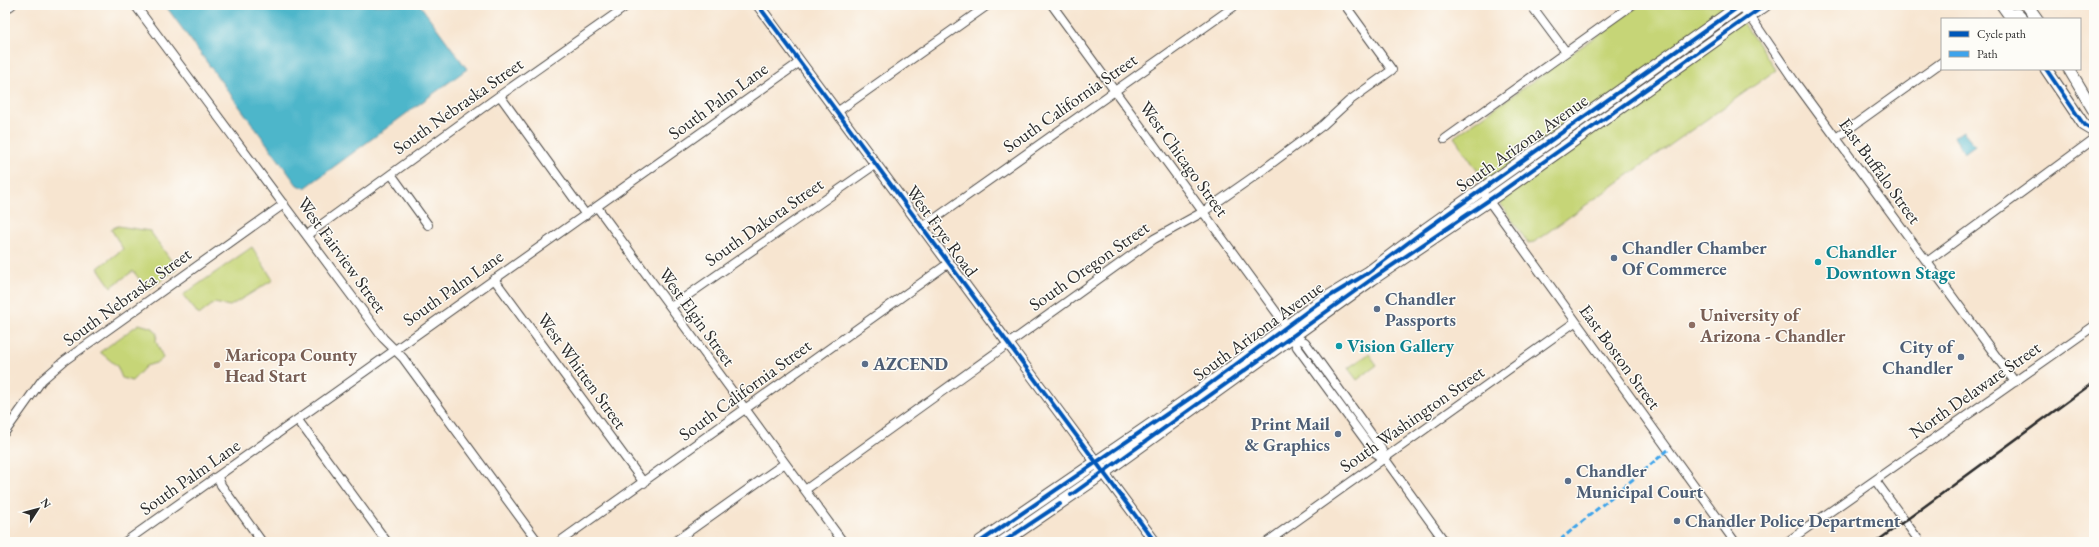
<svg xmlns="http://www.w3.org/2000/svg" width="2099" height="547" font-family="'EB Garamond',serif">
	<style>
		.green { fill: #c6d577; stroke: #788051 }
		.water { fill: #4db6ca; stroke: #3c707a }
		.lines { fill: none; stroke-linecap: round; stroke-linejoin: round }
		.minor-casing { stroke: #4a4744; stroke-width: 10 }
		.tertiary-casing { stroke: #4a4744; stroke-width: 12 }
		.secondary-casing { stroke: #4a4744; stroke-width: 13 }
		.primary-casing { stroke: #4a4744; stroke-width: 14 }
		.minor { stroke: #fff; stroke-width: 8 }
		.tertiary { stroke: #fff; stroke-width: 10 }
		.secondary { stroke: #fff; stroke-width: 11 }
		.primary { stroke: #fff; stroke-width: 12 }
		.rail { stroke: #2b2b2b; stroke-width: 2.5 }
		.quiet { stroke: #3ea3eb; stroke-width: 3; stroke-dasharray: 6 3; stroke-linecap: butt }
		.cycleway-casing { stroke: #fdfcf7; stroke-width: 6 }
		.cycleway { stroke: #0057b8; stroke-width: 4 }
		.service-dot { fill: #5c6f8a; stroke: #fdfcf7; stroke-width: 1.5 }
		.culture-dot { fill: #0f9aa8; stroke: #fdfcf7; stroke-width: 1.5 }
		.education-dot { fill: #8d6e63; stroke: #fdfcf7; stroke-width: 1.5 }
		.labels { text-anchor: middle; stroke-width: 3; stroke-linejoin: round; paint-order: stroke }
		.street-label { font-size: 18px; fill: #2b2b2b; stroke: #fdfcf7 }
		.service-label { font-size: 18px; font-weight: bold; fill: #4e5e75; stroke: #fdfcf7; text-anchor: start }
		.culture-label { font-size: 18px; font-weight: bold; fill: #0d838f; stroke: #fdfcf7; text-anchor: start }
		.education-label { font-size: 18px; font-weight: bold; fill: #785e54; stroke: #fdfcf7; text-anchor: start }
	</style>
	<rect width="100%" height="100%" fill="#fdfcf7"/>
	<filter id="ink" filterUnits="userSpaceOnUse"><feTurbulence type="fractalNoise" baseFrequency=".025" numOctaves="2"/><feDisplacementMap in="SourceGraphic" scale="8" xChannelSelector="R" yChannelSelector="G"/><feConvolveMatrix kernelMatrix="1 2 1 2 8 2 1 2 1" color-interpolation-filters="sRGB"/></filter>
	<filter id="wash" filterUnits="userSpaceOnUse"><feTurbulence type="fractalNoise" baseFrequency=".012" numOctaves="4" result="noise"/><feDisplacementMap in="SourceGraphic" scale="16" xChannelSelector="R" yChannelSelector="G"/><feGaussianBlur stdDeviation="0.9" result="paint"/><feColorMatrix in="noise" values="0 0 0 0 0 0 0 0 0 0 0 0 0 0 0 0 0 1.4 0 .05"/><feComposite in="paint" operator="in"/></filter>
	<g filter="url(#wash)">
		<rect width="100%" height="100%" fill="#f7e5d0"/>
		<path class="green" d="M1640,5H1731L1776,70L1534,242L1528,243L1454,137Z
			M118,226L150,231L177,269L148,290L133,271L111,287L98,268L123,249L111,229Z
			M252,247L273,280L230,306L214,303L199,315L183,295Z
			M139,324L153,328L157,334L156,341L163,358L159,362L146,366L132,381L122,378L117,366L100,352Z
			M1369,354L1377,365L1357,380L1348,368Z"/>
		<path class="water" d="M165,5H420L467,69L305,188L297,185Z
			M1963,131L1975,145L1964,153L1954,137Z"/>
	</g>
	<g filter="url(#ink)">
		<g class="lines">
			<defs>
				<path id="minor" d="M135,5L383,338L403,358L538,542
					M1052,5L1290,331L1297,347L1374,452L1385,459
					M1531,5L1566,52
					M1740,5L1750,16L1795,82L2015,382
					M5,10L12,5
					M500,96L586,215
					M837,112L988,5
					M1836,138L1942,62
					M1445,139L1632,5
					M391,174L428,225
					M1486,197L1735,542
					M597,207L843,542
					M923,227L1236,5
					M307,235L492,101L628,5
					M1927,262L2094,139
					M494,279L644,483
					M671,307L876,164
					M1293,336L1305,342L1380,446L1385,459L1445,542
					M298,420L387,542
					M5,432L42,380L64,361L284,204
					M218,477L221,485L262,542
					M1875,480L1920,542
					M805,490L1154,239L1203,212L1256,175L1323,125L1349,101L1392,70L1345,5
					M125,542L800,62
					M559,542L949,263
					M674,542L785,463
					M1267,542L1575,322
					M1787,542L2094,326"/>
				<path id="tertiary" d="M758,5L1155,542"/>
				<path id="secondary" d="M2002,5L2012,19
					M2027,5L2037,19
					M2009,15L2017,14L2022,19
					M2046,69L2084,125L2094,131
					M2069,69L2094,111"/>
				<path id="primary" d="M980,542L1196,394L1317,304L1368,273L1425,230L1741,5
					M1003,542L1093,480L1372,279L1498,194L1765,5"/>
			</defs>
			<use href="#minor" class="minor-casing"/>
			<use href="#tertiary" class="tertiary-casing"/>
			<use href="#secondary" class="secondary-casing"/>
			<use href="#primary" class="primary-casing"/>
			<use href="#minor" class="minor"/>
			<use href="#tertiary" class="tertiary"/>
			<use href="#secondary" class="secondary"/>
			<use href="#primary" class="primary"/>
			<path class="rail" d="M1876,542L2094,382"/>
			<path class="quiet" d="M1560,540L1668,450"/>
			<defs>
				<path id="cycleway" d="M758,5L1155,542
					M2046,69L2084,125L2094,131
					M1071,495L1372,279L1498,194L1765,5
					M980,542L1196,394L1317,304L1368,273L1425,230L1741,5
					M1003,542L1060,504"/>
			</defs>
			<use href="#cycleway" class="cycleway-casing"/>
			<use href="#cycleway" class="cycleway"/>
		</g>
	</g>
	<g class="service-dot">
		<circle cx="1614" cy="258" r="4"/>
		<circle cx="1377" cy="309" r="4"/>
		<circle cx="1961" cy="357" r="4"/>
		<circle cx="865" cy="364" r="4"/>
		<circle cx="1338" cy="434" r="4"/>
		<circle cx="1568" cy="481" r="4"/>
		<circle cx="1677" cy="521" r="4"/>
	</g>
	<g class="culture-dot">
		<circle cx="1818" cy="262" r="4"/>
		<circle cx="1339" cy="346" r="4"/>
	</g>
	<g class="education-dot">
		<circle cx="1692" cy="325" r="4"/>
		<circle cx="217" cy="365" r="4"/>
	</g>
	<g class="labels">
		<g class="street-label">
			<text transform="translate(718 101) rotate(-36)" y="6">South Palm Lane</text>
			<text transform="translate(1070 103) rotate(-35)" y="6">South California Street</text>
			<text transform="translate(458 106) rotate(-35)" y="6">South Nebraska Street</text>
			<text transform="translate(1522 143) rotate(-35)" y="6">South Arizona Avenue</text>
			<text transform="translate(1184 159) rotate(54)" y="6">West Chicago Street</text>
			<text transform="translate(1880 171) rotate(54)" y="6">East Buffalo Street</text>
			<text transform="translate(764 222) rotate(-35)" y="6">South Dakota Street</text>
			<text transform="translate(942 231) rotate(54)" y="6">West Frye Road</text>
			<text transform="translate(342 255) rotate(54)" y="6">West Fairview Street</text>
			<text transform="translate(1089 266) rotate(-35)" y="6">South Oregon Street</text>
			<text transform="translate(453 288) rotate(-35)" y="6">South Palm Lane</text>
			<text transform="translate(127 297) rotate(-36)" y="6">South Nebraska Street</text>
			<text transform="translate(697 317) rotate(54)" y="6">West Elgin Street</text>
			<text transform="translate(1258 331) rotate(-36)" y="6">South Arizona Avenue</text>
			<text transform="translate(1620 357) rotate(54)" y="6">East Boston Street</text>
			<text transform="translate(582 371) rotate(54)" y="6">West Whitten Street</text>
			<text transform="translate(745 390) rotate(-36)" y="6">South California Street</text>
			<text transform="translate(1975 390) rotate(-35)" y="6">North Delaware Street</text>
			<text transform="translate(1412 419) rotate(-35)" y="6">South Washington Street</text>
			<text transform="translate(190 477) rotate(-35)" y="6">South Palm Lane</text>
		</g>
		<g class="service-label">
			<text x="1622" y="254">Chandler Chamber<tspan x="1622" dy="21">Of Commerce</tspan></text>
			<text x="1385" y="305">Chandler<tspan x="1385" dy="21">Passports</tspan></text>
			<text x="1953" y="353" text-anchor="end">City of<tspan x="1953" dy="21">Chandler</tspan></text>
			<text x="873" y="370">AZCEND</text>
			<text x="1330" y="430" text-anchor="end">Print Mail<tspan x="1330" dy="21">&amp; Graphics</tspan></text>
			<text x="1576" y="477">Chandler<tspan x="1576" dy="21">Municipal Court</tspan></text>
			<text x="1685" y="527">Chandler Police Department</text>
		</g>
		<g class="culture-label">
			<text x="1826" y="258">Chandler<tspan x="1826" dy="21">Downtown Stage</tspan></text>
			<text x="1347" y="352">Vision Gallery</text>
		</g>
		<g class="education-label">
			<text x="1700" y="321">University of<tspan x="1700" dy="21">Arizona - Chandler</tspan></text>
			<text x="225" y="361">Maricopa County<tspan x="225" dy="21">Head Start</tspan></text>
		</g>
	</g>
	<rect width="2099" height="547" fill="none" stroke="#fdfcf7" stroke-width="20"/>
	<rect x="1941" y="18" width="140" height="52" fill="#fdfcf7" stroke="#a9a8a5"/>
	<rect x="1949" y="31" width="20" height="6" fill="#0057b8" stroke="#a9a8a5"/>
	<text x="1977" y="38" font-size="12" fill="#2b2b2b">Cycle path</text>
	<rect x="1949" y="51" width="20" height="6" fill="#3ea3eb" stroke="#a9a8a5"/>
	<text x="1977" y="58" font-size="12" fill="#2b2b2b">Path</text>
	<g transform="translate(38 509) rotate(54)" stroke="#fdfcf7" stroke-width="3" paint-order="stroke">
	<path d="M0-3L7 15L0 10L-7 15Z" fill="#2b2b2b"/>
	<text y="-6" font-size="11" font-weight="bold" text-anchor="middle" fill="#2b2b2b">N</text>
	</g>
</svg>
